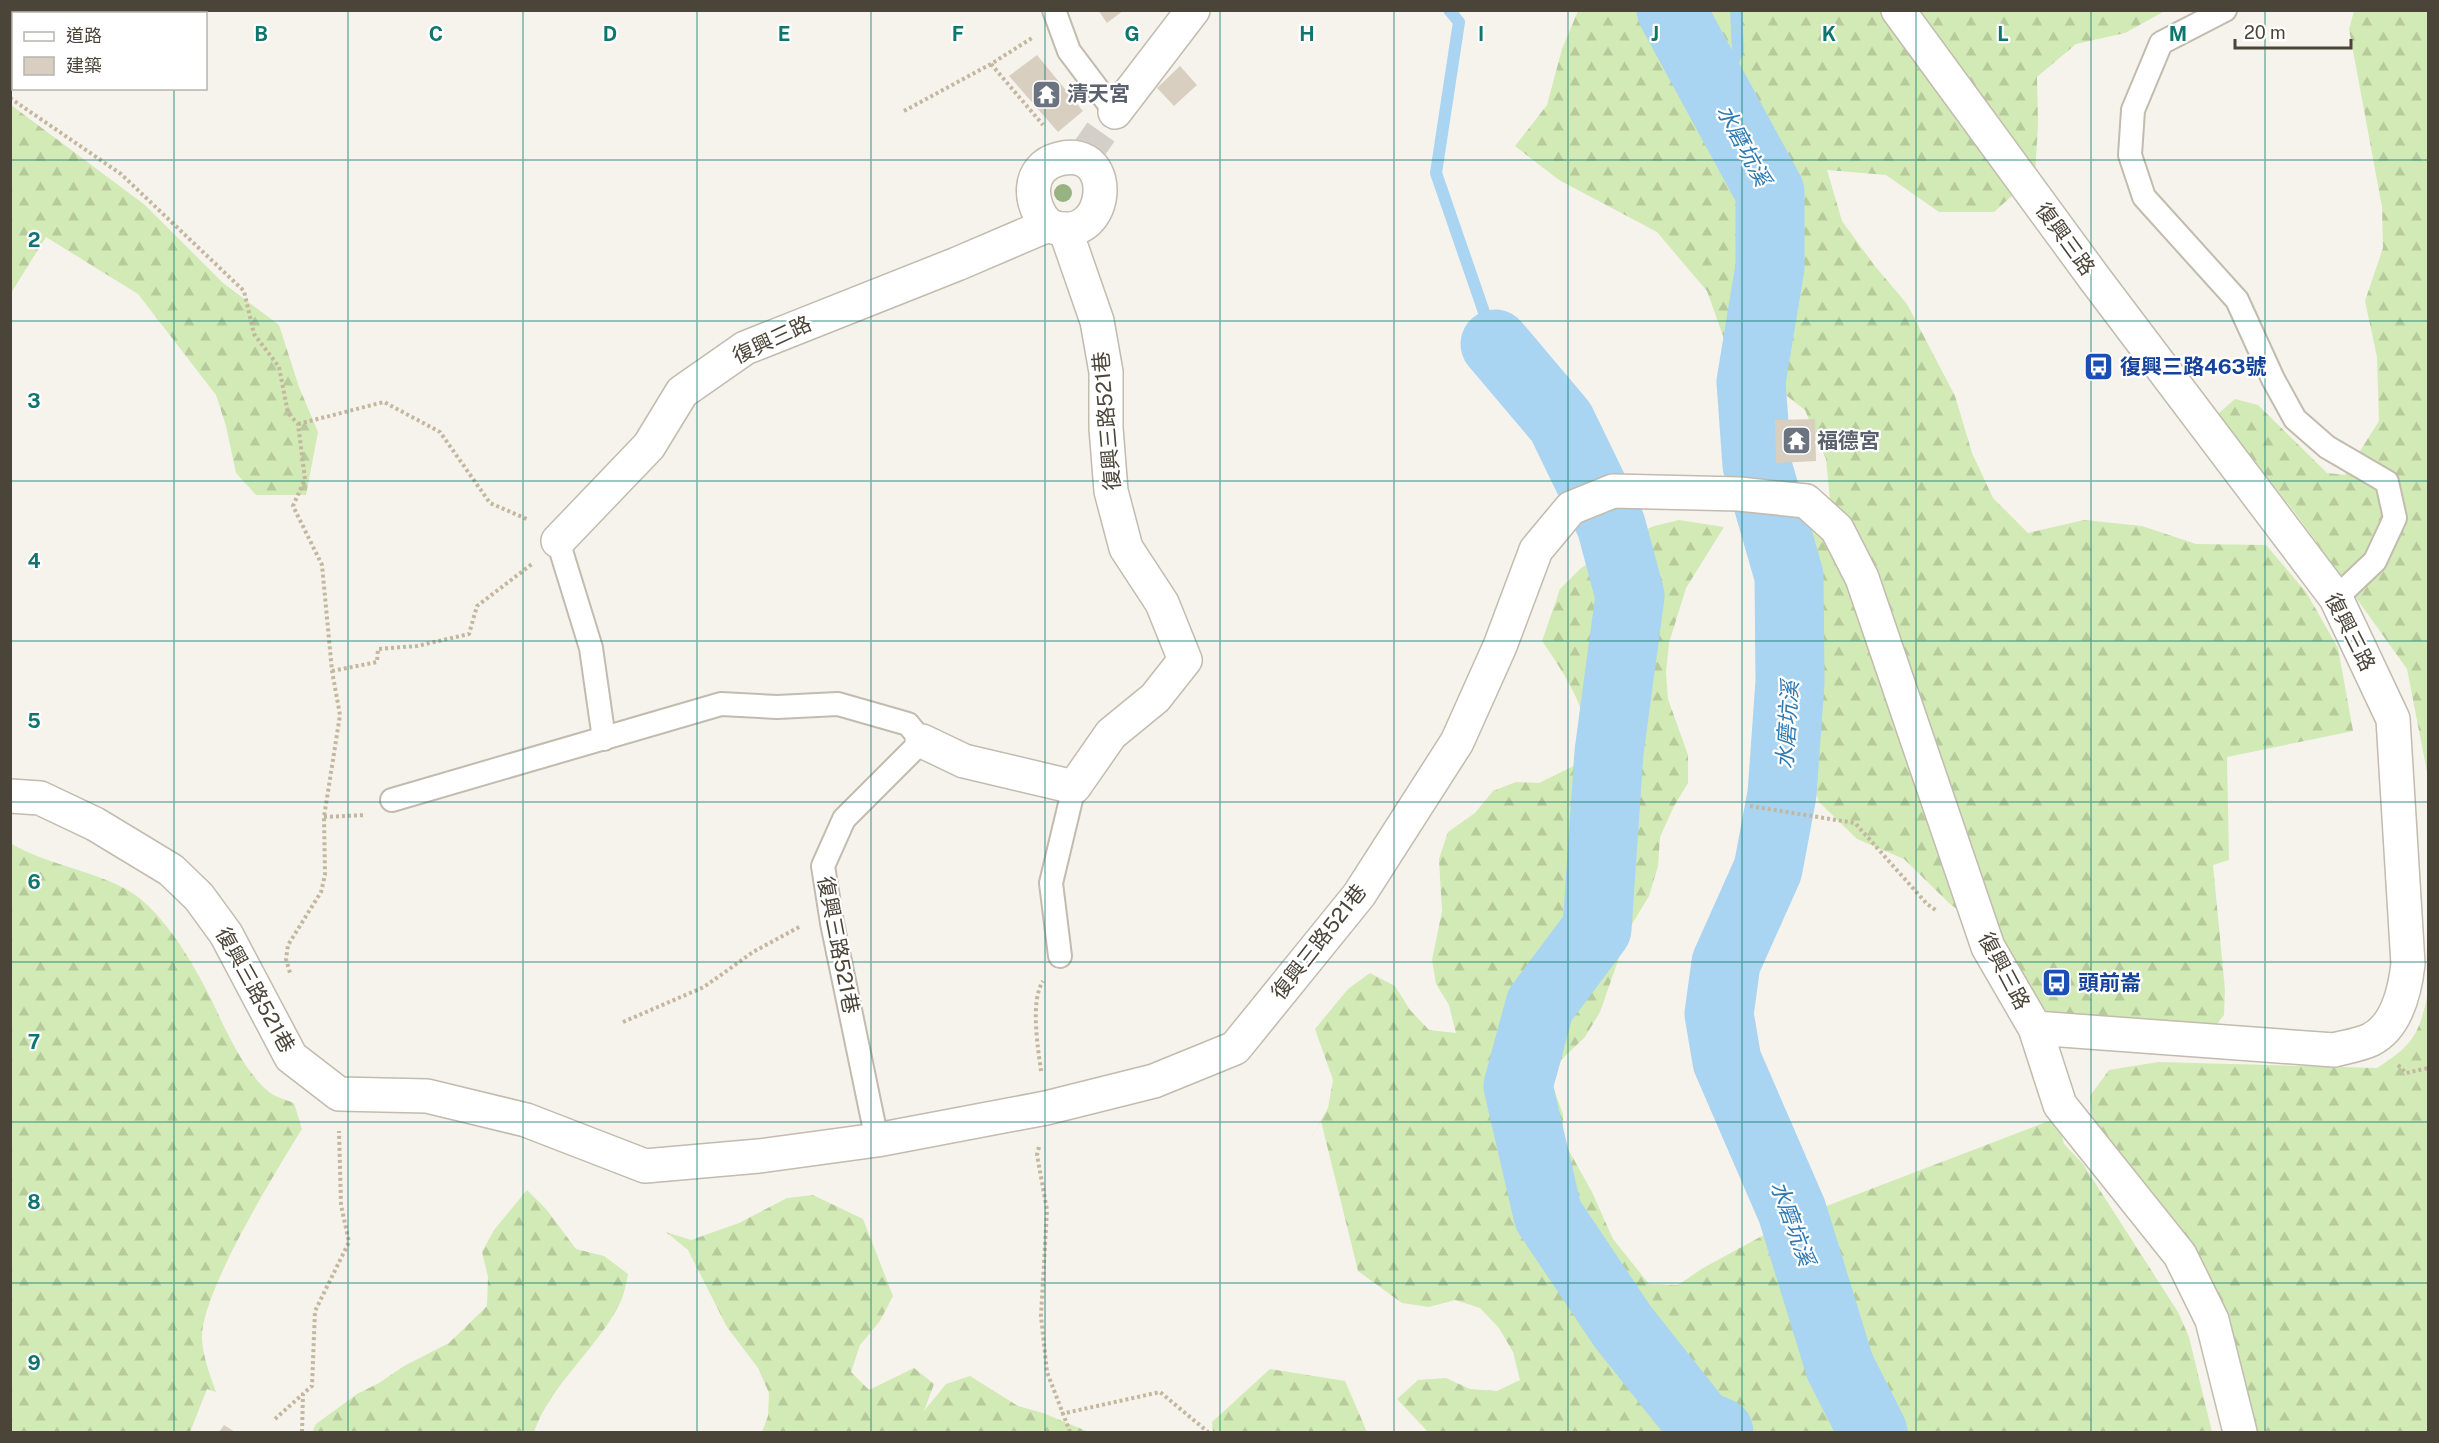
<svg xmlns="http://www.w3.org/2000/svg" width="2439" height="1443" font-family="'Public Sans','Noto Sans TC',sans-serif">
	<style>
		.forest { fill: url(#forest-firs) }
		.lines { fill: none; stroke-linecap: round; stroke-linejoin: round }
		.stream { stroke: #a9d4f2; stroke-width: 12 }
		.river { stroke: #a9d4f2; stroke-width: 69 }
		.building { fill: #d8cfc1 }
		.street-tunnel { stroke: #d4d0c8; stroke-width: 33; stroke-dasharray: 33 16; stroke-linecap: butt }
		.lane-casing { stroke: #c2bbae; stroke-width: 26 }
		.street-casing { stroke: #c2bbae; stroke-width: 36 }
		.path { stroke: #c4b79f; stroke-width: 4; stroke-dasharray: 3 3; stroke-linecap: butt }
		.lane { stroke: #fff; stroke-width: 22 }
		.street { stroke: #fff; stroke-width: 33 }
		.tree { fill: #97b381 }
		.grid { fill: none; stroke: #0f766e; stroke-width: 1.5; stroke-opacity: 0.55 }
		.labels { text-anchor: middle; stroke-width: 4.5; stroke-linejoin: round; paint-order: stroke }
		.worship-label { font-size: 21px; font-weight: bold; fill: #5b616d; stroke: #fff; text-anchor: start }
		.street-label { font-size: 21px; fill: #4b4439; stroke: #fff }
		.transit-label { font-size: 21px; font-weight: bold; fill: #164399; stroke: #fff; text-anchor: start }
		.water-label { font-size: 22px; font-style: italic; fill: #2e7ab2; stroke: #fff }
		.grid-label { font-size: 20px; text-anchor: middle; font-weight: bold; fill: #0f766e; stroke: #fff; stroke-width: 4.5; stroke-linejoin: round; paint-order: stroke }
	</style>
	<defs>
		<pattern id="forest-firs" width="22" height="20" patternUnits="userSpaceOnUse" patternTransform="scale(1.5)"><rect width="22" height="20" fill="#d2eab5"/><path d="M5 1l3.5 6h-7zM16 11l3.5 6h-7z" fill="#b6ca9c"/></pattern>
	</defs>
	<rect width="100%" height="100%" fill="#f6f3ec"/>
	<path class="forest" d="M1578,11H2165L2125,33L2076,44L2037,77L2038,125L2035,175L1994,212H1939L1886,175L1827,170L1842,221L1874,265L1907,304L1955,396L1972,453L1993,498L2028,533L2084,520L2142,526L2196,544L2266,545L2306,592L2338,648L2353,731L2227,757L2229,860L2213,865L2225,990L2224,1015L2216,1025L2051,1014L2039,1007L1999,942L1949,903L1904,859L1857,839L1819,802L1803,755L1761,680L1766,601L1797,525L1832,521L1826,459L1805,410L1728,350L1707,291L1657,232L1559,180L1515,146L1547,105L1562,49Z
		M2354,11H2428V777L2407,669L2299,518L2218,414L2235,399L2258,405L2327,473L2345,475L2379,421L2377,357L2365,301L2383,248L2382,207L2349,29Z
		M11,105L145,205L223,283L279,325L299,387L318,432L306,495H256L236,473L226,426L216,395L138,294L46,237L11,293Z
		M1679,520L1724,527L1686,588L1669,643L1666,672L1668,699L1688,755V783L1674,806L1660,837L1658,866L1649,896L1629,929L1600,1012L1585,1037L1561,1060L1553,1087L1563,1114V1140L1592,1192L1613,1239L1649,1284L1678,1285L1703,1268L1795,1218L2057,1118L2064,1144L2083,1164L2178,1312L2189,1337L2212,1432H1428L1397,1399L1418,1380L1446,1378L1470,1389L1497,1391L1520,1380L1513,1352L1499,1328L1480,1308L1455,1300L1429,1307L1402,1303L1358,1271L1321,1121L1309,1141L1328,1108L1333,1080L1315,1029L1348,989L1370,973L1395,986L1410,1010L1429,1030L1456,1033L1449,1005L1436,984L1432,960L1442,911L1439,859L1448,832L1475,813L1493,791L1516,782L1539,783L1584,761C1585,753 1588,742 1587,733C1583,701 1560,667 1542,641L1560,589L1581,568L1628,538L1654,526Z
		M10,843C49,867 112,873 143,901C172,927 194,965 211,999C226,1030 242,1069 269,1092C276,1097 286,1100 294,1103L302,1129C276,1171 200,1294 202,1339C203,1357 210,1375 216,1392L207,1389L190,1432H11Z
		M2428,993V1432H2255L2227,1314L2190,1241L2093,1124L2090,1096L2109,1070L2158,1062L2377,1068C2413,1045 2419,1035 2428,993Z
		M527,1190L546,1209L576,1249L604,1256L628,1274C626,1284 624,1296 619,1305C596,1350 551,1384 534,1432H312L316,1424L357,1394L379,1383L404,1366L449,1343L487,1306L488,1277L482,1252L494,1230Z
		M813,1195L863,1219L893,1296L880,1321L860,1345L851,1372L869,1390L914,1368L934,1384L924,1411L946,1384L970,1376L1018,1406L1043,1413L1089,1432H762L768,1416L769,1393L758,1368L727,1327L688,1250L666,1232L691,1240L739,1223L787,1198Z
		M1270,1369L1345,1381L1367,1432H1213L1212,1422Z"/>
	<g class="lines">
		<path class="stream" d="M1449,10L1459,22L1436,173L1495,344
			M1718,95L1738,50L1736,10"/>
		<path class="river" d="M1671,10L1770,192V267L1751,382L1757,465L1789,576L1790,682L1782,794L1768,869L1726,963L1719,1014L1727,1061L1792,1211L1840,1367L1873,1432
			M1495,344L1561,422L1611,525L1630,596L1609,752L1597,929L1540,1005L1518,1086L1548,1215L1623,1327L1700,1424L1719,1432"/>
	</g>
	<path class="building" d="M1098,10H1124L1107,23Z
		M1037,55L1083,111L1058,132L1009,76Z
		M1180,66L1197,85L1174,106L1157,88Z
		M1815,419L1816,461L1776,463L1775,420Z
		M224,1425L235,1432H219Z"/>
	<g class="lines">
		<path class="street-tunnel" d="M1082,159L1115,112"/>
		<defs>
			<path id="lane" d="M1054,10L1069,51L1115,112
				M2225,10L2161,43L2133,110L2130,155L2144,197L2237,300L2273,379L2295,419L2327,447L2387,482L2395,518L2375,561L2336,598
				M558,541L591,648L604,739
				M392,800L721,704L777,707L838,704L908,724L922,741L844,819L823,866L832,923L877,1140
				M1060,956L1051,883L1074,787"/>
			<path id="street" d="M1898,10L2095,279L2336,598L2393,719L2408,964C2405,990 2397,1027 2370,1040C2359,1045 2345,1047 2334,1050L2035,1028
				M1115,112L1193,10
				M558,541L649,446L682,392L745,348L957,264L1048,225C1028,205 1026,167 1059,159C1121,143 1109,252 1048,225
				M922,741L964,761L1074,787L1111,734L1155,698L1185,660L1162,603L1126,548L1111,491L1106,428V372L1097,321L1065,229
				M10,796L40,798L95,824L171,870L199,897L226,934L291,1057L339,1094L427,1096L526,1120L645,1166L759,1156L877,1140L1046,1108L1154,1081L1235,1048L1359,895L1457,742L1500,646L1536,550L1571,508L1613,491L1739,494L1806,501L1837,529L1862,578L1988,947L2035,1028L2060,1105L2180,1255L2212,1320L2240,1432"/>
		</defs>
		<use href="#lane" class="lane-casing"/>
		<use href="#street" class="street-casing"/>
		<path class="path" d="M991,64L1043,125
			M10,98L121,174L244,291L254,334L279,367L288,413L298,424L305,479L293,506L322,565L332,671L340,715L324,817L325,875L321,892L288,945L286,959L290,973
			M904,111L991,64L1032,38
			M298,424L384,402L440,432L490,503L529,520
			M332,671L377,662L378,649L417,646L469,634L477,606L532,564
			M1750,806L1855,823L1927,904L1937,911
			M324,817L366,815
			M623,1022L704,987L753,952L801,926
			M2398,1065L2406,1073L2428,1068
			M1041,1071C1038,1048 1030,1001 1043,981
			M1039,1147L1037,1155L1047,1210L1041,1316L1047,1372L1070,1432
			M1061,1414L1160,1392L1208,1432
			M275,1419L303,1394
			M302,1432L303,1394L312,1386L315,1311L349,1242L341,1205L339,1131"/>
		<use href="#lane" class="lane"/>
		<use href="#street" class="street"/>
	</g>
	<circle class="tree" cx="1063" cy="193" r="9"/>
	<path class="grid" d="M174,10V14M348,10V1432M523,10V1432M697,10V1432M871,10V1432M1045,10V1432M1220,10V1432M1394,10V1432M1568,10V1432M1742,10V1432M1916,10V1432M2091,10V1432M2265,10V1432M174,88V1432M10,160H2428M10,321H2428M10,481H2428M10,641H2428M10,802H2428M10,962H2428M10,1122H2428M10,1283H2428"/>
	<defs>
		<symbol id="temple-square" viewBox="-11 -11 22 22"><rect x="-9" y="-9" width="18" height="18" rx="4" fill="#6b7280" stroke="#fff"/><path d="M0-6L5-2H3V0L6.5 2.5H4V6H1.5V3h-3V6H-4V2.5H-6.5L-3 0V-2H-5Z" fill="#fff"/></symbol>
		<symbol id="bus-square" viewBox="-11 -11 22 22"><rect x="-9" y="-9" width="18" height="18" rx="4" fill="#1a4fb4" stroke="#fff"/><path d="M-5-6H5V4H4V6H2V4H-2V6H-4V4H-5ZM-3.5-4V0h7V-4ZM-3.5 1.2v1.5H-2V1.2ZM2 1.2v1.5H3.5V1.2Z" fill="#fff"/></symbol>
	</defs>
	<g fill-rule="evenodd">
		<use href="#temple-square" x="1030" y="78" width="33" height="33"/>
		<use href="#bus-square" x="2082" y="350" width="33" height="33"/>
		<use href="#temple-square" x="1780" y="424" width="33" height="33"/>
		<use href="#bus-square" x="2040" y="966" width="33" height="33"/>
	</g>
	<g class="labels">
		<g class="worship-label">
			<text x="1067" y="101">清天宮</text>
			<text x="1817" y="448">福德宮</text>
		</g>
		<g class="street-label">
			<text transform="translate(2065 239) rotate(54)" y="7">復興三路</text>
			<text transform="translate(772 340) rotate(-25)" y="7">復興三路</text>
			<text transform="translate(1107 421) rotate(-95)" y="7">復興三路521巷</text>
			<text transform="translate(2350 632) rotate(63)" y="7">復興三路</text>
			<text transform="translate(1319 942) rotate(-52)" y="7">復興三路521巷</text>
			<text transform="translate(838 945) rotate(79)" y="7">復興三路521巷</text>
			<text transform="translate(2004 971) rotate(62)" y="7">復興三路</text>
			<text transform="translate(255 990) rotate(61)" y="7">復興三路521巷</text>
		</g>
		<g class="transit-label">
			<text x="2120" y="374">復興三路463號</text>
			<text x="2078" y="990">頭前崙</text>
		</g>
		<g class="water-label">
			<text transform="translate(1744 145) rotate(62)" y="8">水磨坑溪</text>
			<text transform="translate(1787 725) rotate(-86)" y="8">水磨坑溪</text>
			<text transform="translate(1793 1223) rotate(70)" y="8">水磨坑溪</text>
		</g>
	</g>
	<g class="grid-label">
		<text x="261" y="41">B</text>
		<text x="436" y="41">C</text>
		<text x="610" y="41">D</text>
		<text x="784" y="41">E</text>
		<text x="958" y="41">F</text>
		<text x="1132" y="41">G</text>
		<text x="1307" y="41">H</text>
		<text x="1481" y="41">I</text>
		<text x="1655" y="41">J</text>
		<text x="1829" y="41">K</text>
		<text x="2003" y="41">L</text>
		<text x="2178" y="41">M</text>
		<text x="34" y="247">2</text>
		<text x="34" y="408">3</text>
		<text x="34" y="568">4</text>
		<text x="34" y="728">5</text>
		<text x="34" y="889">6</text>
		<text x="34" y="1049">7</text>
		<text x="34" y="1209">8</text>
		<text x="34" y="1370">9</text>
	</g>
	<rect width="2439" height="1443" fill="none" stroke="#4b4439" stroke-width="24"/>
	<rect x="12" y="12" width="195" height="78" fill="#ffffff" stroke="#b7b4b0" stroke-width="1.5"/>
	<rect x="24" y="32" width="30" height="9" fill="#ffffff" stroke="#b7b4b0" stroke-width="1.5"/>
	<text x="66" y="42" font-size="18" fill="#4b4439">道路</text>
	<rect x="24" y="57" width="30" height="18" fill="#d8cfc1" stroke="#b7b4b0" stroke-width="1.5"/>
	<text x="66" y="72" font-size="18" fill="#4b4439">建築</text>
	<path d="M2235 39v9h116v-9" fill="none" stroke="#4b4439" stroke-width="3"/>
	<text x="2244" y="39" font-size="18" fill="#4b4439" stroke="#ffffff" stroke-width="4.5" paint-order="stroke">20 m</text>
</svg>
